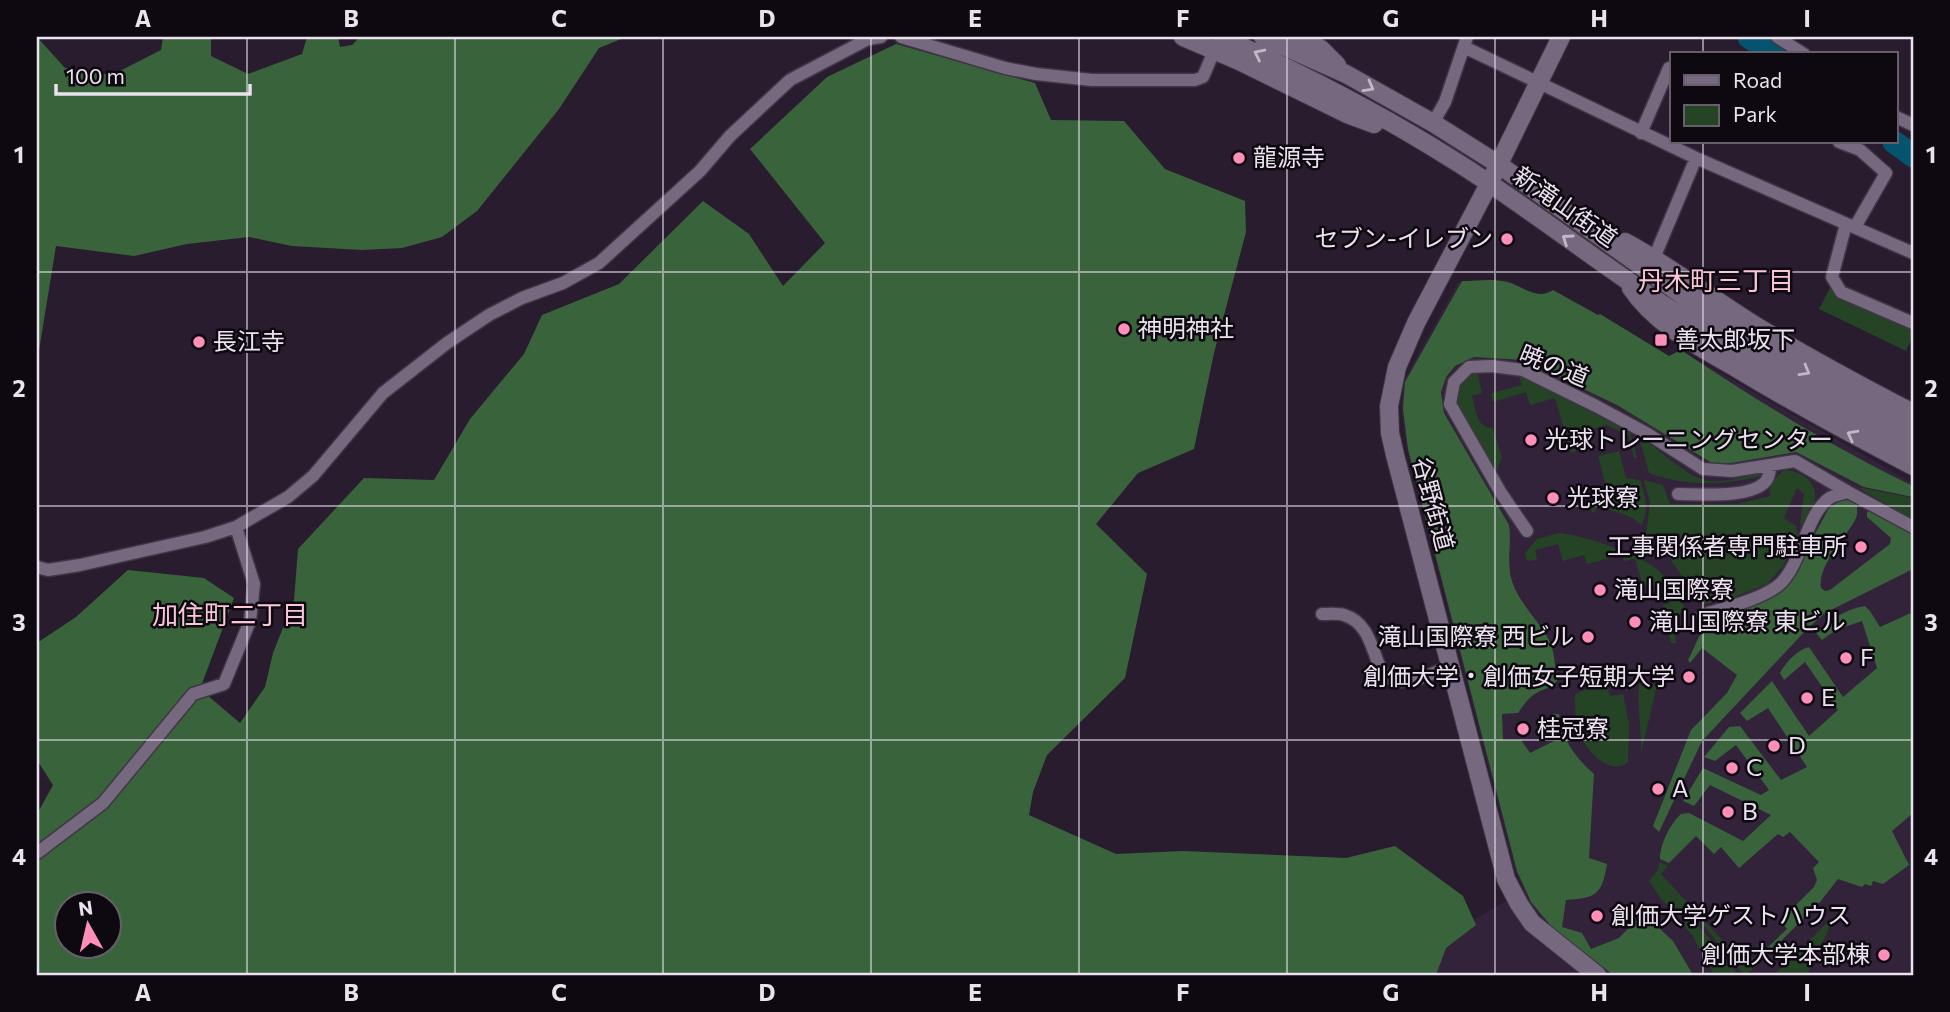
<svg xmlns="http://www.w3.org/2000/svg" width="1950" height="1012" font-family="Commissioner,'Noto Sans JP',sans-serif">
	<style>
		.built { fill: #32223a }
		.green { fill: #244425 }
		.forest { fill: #39643b; fill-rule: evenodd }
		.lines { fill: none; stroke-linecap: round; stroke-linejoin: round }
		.river { stroke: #04536f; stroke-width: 23 }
		.minor-casing { stroke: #403646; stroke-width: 15 }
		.secondary-casing { stroke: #403646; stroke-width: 20 }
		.minor { stroke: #76687e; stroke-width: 12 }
		.secondary { stroke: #76687e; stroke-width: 18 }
		.oneway { stroke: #c1b7c7 }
		.grid { fill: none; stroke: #eae2ee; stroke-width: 2; stroke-opacity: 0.55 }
		.poi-dot { fill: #ff8eb9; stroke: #0e0810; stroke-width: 2.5 }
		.labels { text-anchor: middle; stroke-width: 5; stroke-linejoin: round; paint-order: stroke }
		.poi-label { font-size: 24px; fill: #eae2ee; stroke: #0e0810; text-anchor: start }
		.street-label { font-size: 24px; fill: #eae2ee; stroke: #0e0810 }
		.neighbourhood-label { font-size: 26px; fill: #f8c6d7; stroke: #0e0810 }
		.neatline { fill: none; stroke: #eae2ee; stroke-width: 2.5 }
		.grid-label { font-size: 23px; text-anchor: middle; font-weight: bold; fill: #eae2ee }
	</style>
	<rect width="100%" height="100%" fill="#281c2e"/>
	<path class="built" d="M1507,280L1677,370L1694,359L1703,363L1913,483V975H1383L1524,890L1515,871L1407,449L1401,409L1403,382L1458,282L1471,286Z"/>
	<path class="green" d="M1830,288L1913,328V336L1906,351L1819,309Z
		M1477,371L1482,393L1472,396C1476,410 1476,428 1493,428L1502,457L1496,473L1457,405L1458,386L1470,373Z
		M1519,375L1630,432L1637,458H1634L1629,436L1607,425L1572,435L1577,451L1571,453L1555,398L1530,405L1526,392L1493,402L1491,393L1522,385Z
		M1639,436C1656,447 1687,476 1704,480C1722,484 1742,477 1760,473L1762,476C1724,485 1686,487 1649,473Z
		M1619,451L1626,478L1640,480C1645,496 1650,510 1641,525C1632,514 1611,511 1597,507L1595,513L1592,512L1589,503L1608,493L1598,456Z
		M1784,470C1800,471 1817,480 1815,499C1814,508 1806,518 1801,526L1800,523L1804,494L1797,488L1784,518L1796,526L1798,535L1783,566L1767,584L1731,598L1704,604L1698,600L1665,551L1646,535L1650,503L1644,480L1663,485L1670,504H1737L1770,496C1768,482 1775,479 1784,470Z
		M1857,487L1913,498V520Z
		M1559,533C1583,535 1640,554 1658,570C1669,580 1676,594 1684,606L1674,626L1676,643H1671L1662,608L1663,605L1670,603L1668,595H1658L1656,588L1651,584L1643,586L1635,559L1624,561L1622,555L1587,564L1584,555L1563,561L1558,544L1535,550L1537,560L1527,561L1525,553L1537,539Z
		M1613,671V673L1605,676L1610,696L1623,694L1629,724L1628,762C1608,778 1583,747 1578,729C1575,718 1575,706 1575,694L1603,683L1601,675Z
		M1640,680L1657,685L1641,753C1642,729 1636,704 1640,680Z
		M1660,862L1668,866L1661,874L1738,957L1746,950L1758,964L1746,975H1744C1726,954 1711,932 1691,912L1679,916L1661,899L1649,881L1657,871Z
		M1836,914L1807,975H1775L1776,973Z
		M1688,919H1692C1710,937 1722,956 1739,975H1714L1692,935L1682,923Z"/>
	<path class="forest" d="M37,37L65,68L112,75L161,50L163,37H211V56L248,74L302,54L307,37H338L340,47L352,45L360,37H626L599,48L559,109L477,211L442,237L402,248L362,250L292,246L249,237L187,244L134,256L56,246L37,363Z
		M896,44L1035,83L1051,120L1124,121L1165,169L1245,201L1246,232L1214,353L1194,449L1138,473L1096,524L1147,574L1125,678L1047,755L1033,792L1029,815L1116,854L1183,851L1346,858L1395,846L1463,896L1476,925L1446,948L1436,975H37V814L53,785L37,760V643L76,617L128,570L204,578L234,598L200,689L240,723L265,687L273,653L294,600L298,549L364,478L434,480L470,419L524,354L542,315L619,284L703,201L749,234L783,286L825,243L750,149L827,77ZM66,904H108V946H66Z
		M1462,281C1476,281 1493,278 1507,282C1523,286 1537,301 1553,290L1598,315L1600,314L1669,356L1681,350C1756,400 1832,447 1913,486V497L1864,487L1796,452L1731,463H1712L1617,405L1523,360L1474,357L1455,366L1446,377L1441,392L1444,413L1509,525C1512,543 1506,562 1512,581C1519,604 1540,621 1550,642C1555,653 1555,669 1557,681C1548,690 1544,688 1535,694C1528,698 1523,706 1518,713L1502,714L1503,740H1521L1530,753L1554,741L1552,714H1559C1563,741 1574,756 1594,774L1589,858L1607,864C1602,895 1596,898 1566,900L1562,927L1582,933L1591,949L1619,938L1643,913L1673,941L1693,975H1613L1551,926L1531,902L1517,871L1408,449L1403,409L1405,382Z
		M1848,500L1857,503C1857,509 1858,515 1855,520C1846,537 1817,566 1821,588L1825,591L1830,590L1890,544L1891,538L1867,517V512L1870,510L1913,535V569L1825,613L1807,629L1702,741L1659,832L1653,826L1691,730L1727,693L1737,675L1702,648L1690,663L1688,660C1695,647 1701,627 1714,617C1736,602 1766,604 1786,587L1829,508L1839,501Z
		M1865,606L1870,611L1880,627L1913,612V813L1892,831L1909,865L1883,884L1873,881L1871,886L1865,884L1862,887L1838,879L1820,902L1767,955L1758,946L1760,944L1765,950L1787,929L1780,921L1814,887L1817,880L1813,868L1819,862L1790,832L1783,837L1778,834L1739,868L1721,847L1714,854L1696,836L1669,863L1660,859C1660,844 1670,824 1681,814L1689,813L1743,841L1771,815L1710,785L1694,806L1683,801L1703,768L1761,795L1769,790L1736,745L1715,761L1704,757L1729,727L1740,726L1781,780L1807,767L1768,708L1747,721L1740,713L1772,681L1809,736L1838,710L1805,662L1784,680L1780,673C1786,662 1797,650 1809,647L1843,697L1877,668L1862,621L1836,630L1822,640L1816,633C1830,620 1845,609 1865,606Z"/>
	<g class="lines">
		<path class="river" d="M1749,37L1774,54
			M1894,142L1913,156"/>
		<defs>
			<path id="minor" d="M901,37L1005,68L1036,74L1092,80H1195L1203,77L1214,51
				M1777,37L1804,54
				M1464,47L1696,158L1913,253
				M1896,117L1913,125
				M1433,123L1445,102L1467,37
				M1641,133L1669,68L1672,69
				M1839,142L1860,150L1886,173L1855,227
				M1846,224L1832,277L1841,292L1913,323
				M1654,258L1696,158
				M1848,492L1913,527
				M1678,494C1700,494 1751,499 1766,481C1769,477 1770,470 1771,465
				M1527,531L1501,493L1450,404L1454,382L1469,367L1492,366L1523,370L1596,406L1648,434L1703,469L1732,471L1795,461L1848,492C1841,494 1833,495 1828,499C1805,518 1803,560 1781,583C1764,599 1724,608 1702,615
				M37,567L48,570L80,565L205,537L236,527L288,497L313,476L383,393L447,343L489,315L522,298L563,283L599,263L700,171L730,136L790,80L868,39L881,37
				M1322,614C1328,614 1338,613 1344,615C1380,626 1370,678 1396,681C1414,683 1433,673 1449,667
				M37,853L103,803L193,694L224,684L250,621L254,584L236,527"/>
			<path id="secondary" d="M1183,37L1239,61L1347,114L1374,124
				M1221,37C1301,73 1381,114 1455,161C1524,204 1588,255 1656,300C1739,354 1824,404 1913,448
				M1263,37L1346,74L1433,123L1498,164L1686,298L1736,331L1857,401L1913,430
				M1297,37L1321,49L1337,65
				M1561,37L1489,184L1416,323L1397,367L1389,406L1390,433L1395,455L1506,879L1519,904L1532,923L1597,975
				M1625,242C1668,265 1707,295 1748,321C1801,354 1857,384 1913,413
				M1631,288C1656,325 1698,346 1736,368C1794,403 1853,435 1913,466"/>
		</defs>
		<use href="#minor" class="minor-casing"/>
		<use href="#secondary" class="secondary-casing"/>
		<use href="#minor" class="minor"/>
		<use href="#secondary" class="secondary"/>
	</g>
	<defs><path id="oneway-chevron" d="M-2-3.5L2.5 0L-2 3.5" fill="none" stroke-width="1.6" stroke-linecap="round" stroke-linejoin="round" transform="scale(1.75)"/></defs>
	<g class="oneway">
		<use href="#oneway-chevron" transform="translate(1259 54) rotate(-154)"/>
		<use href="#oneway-chevron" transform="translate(1369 87) rotate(29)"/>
		<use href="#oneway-chevron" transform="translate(1567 239) rotate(-145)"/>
		<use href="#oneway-chevron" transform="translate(1805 371) rotate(30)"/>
		<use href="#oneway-chevron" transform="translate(1852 435) rotate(-152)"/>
	</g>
	<path class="grid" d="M247,37V975M455,37V975M663,37V975M871,37V975M1079,37V975M1287,37V975M1495,37V975M1703,37V54M1703,142V975M37,272H1913M37,506H1913M37,740H1913"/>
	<g class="poi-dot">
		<circle cx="1239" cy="158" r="7"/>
		<circle cx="1507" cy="239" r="7"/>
		<circle cx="1124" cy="329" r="7"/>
		<rect x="1654" y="333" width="14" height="14" rx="3.5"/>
		<circle cx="199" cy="342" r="7"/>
		<circle cx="1531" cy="440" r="7"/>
		<circle cx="1553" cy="498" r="7"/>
		<circle cx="1861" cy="547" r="7"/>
		<circle cx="1600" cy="590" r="7"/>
		<circle cx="1635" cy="622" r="7"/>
		<circle cx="1588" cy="637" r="7"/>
		<circle cx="1846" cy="658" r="7"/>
		<circle cx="1689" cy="677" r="7"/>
		<circle cx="1807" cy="698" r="7"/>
		<circle cx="1523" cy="729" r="7"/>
		<circle cx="1774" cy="746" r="7"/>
		<circle cx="1732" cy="768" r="7"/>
		<circle cx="1658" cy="789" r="7"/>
		<circle cx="1728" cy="812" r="7"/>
		<circle cx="1597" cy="916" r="7"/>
		<circle cx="1884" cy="955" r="7"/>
	</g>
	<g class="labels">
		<g class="poi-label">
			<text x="1253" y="166">龍源寺</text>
			<text x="1493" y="247" text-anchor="end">セブン-イレブン</text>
			<text x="1138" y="337">神明神社</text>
			<text x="1675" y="348">善太郎坂下</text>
			<text x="213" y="350">長江寺</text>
			<text x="1545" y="448">光球トレーニングセンター</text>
			<text x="1567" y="506">光球寮</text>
			<text x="1847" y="555" text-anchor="end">工事関係者専門駐車所</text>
			<text x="1614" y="598">滝山国際寮</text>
			<text x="1649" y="630">滝山国際寮 東ビル</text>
			<text x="1574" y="645" text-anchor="end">滝山国際寮 西ビル</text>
			<text x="1860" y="666">F</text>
			<text x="1675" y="685" text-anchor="end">創価大学・創価女子短期大学</text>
			<text x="1821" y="706">E</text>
			<text x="1537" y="737">桂冠寮</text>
			<text x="1788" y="754">D</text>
			<text x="1746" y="776">C</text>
			<text x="1672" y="797">A</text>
			<text x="1742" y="820">B</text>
			<text x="1611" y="924">創価大学ゲストハウス</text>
			<text x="1870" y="963" text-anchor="end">創価大学本部棟</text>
		</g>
		<g class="street-label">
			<text transform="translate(1565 207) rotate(35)" y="8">新滝山街道</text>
			<text transform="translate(1554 366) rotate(22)" y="8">暁の道</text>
			<text transform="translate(1433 504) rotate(75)" y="8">谷野街道</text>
		</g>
		<g class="neighbourhood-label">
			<text x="1716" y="290">丹木町三丁目</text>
			<text x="230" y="624">加住町二丁目</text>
		</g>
	</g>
	<rect width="1950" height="1012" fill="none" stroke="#0e0810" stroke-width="77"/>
	<rect x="1670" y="52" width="228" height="91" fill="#0e0810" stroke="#665f69" stroke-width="2"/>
	<rect x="1684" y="75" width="35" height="10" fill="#76687e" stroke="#665f69" stroke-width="2"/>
	<text x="1733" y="88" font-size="21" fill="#eae2ee">Road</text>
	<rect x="1684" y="105" width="35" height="21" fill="#244425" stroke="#665f69" stroke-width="2"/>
	<text x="1733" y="122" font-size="21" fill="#eae2ee">Park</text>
	<g transform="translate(88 925) rotate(352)"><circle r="33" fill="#0e0810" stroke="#665f69" stroke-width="2"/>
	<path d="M0-5L12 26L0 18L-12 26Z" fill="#ff8eb9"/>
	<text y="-10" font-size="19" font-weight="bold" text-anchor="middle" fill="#eae2ee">N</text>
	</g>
	<path d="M56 84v10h194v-10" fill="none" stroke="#eae2ee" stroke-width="3.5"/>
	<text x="66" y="84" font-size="21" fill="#eae2ee" stroke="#0e0810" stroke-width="5" paint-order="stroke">100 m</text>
	<rect x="38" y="38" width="1874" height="936" class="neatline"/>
	<g class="grid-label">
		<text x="143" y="27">A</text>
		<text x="351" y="27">B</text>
		<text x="559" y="27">C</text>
		<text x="767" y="27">D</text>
		<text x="975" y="27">E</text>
		<text x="1183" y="27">F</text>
		<text x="1391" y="27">G</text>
		<text x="1599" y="27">H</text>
		<text x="1807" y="27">I</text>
		<text x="19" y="163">1</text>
		<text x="1931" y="163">1</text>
		<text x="19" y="397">2</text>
		<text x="1931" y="397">2</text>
		<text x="19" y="631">3</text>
		<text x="1931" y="631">3</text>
		<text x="19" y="865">4</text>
		<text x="1931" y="865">4</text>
		<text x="143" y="1001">A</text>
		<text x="351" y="1001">B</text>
		<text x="559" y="1001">C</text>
		<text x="767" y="1001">D</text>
		<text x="975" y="1001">E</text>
		<text x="1183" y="1001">F</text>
		<text x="1391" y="1001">G</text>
		<text x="1599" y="1001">H</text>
		<text x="1807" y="1001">I</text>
	</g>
</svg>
